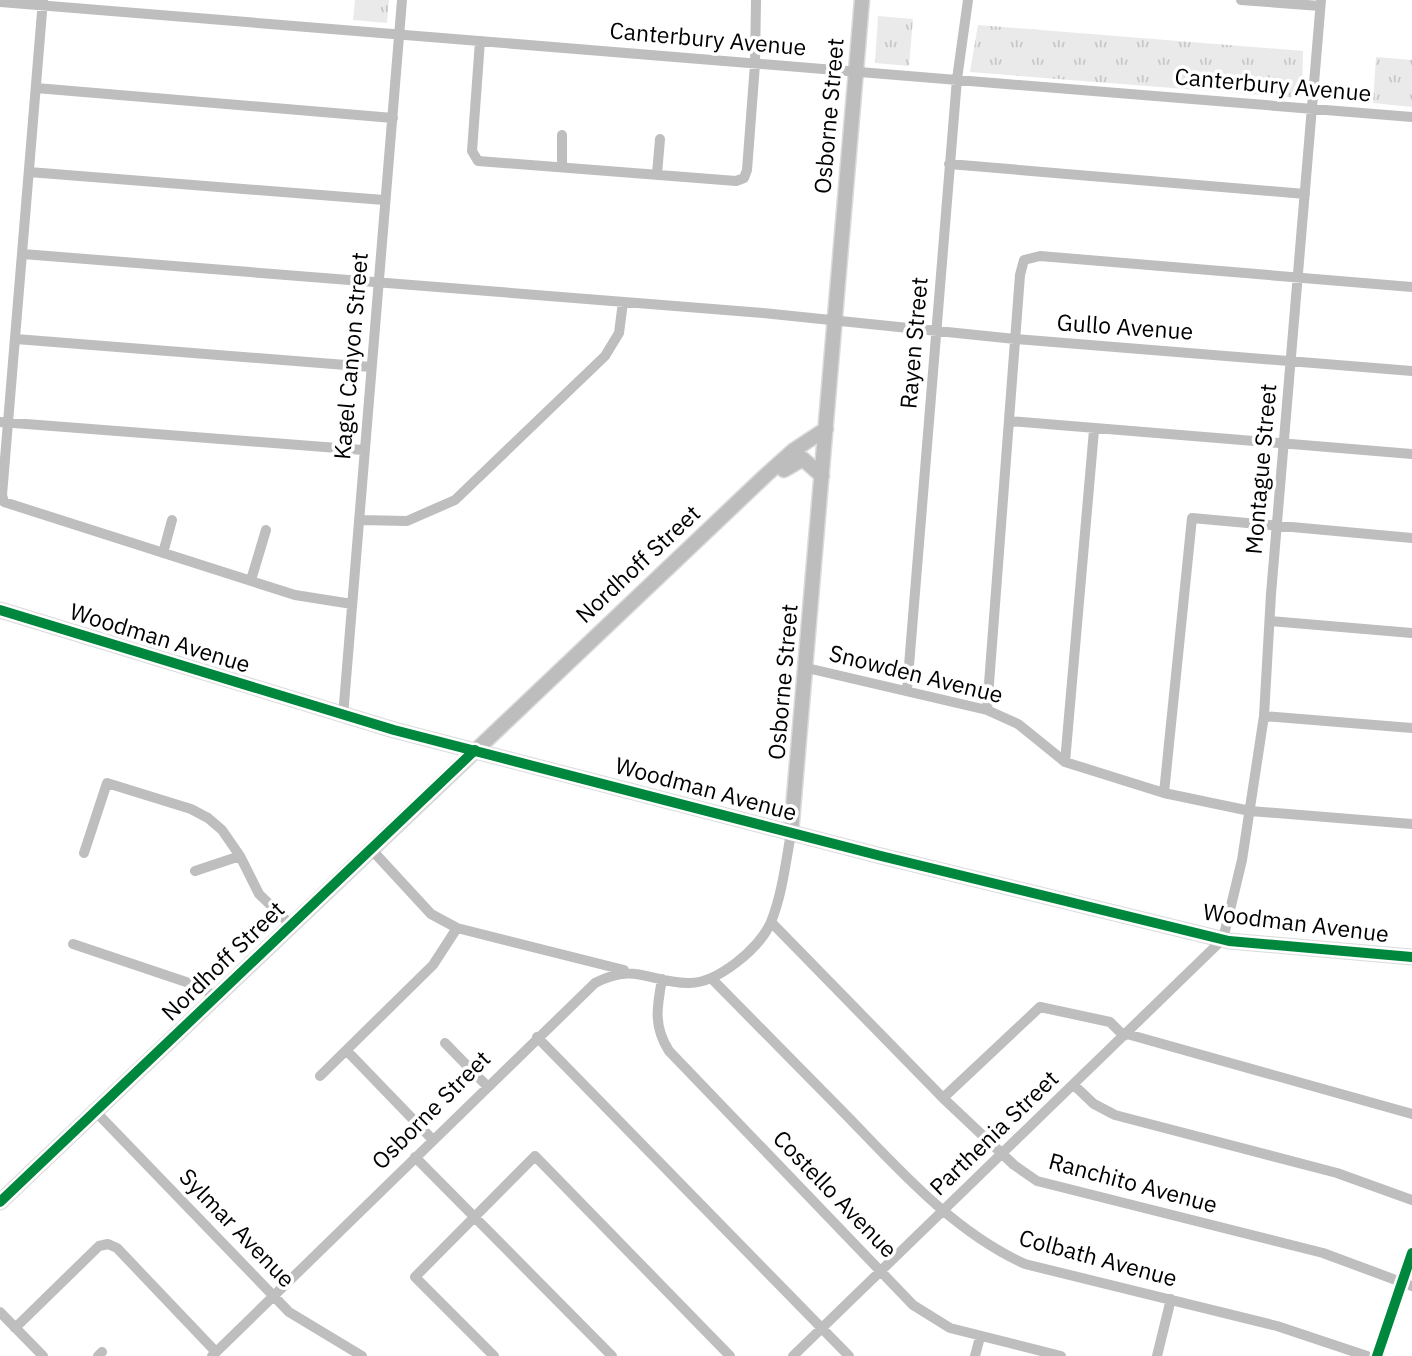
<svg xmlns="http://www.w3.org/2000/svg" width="1412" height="1356" font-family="'IBM Plex Sans',sans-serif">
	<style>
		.grass { fill: url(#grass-tufts) }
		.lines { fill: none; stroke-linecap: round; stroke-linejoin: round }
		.major-casing { stroke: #dbdbdb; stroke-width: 17 }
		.minor { stroke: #bebebe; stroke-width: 10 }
		.major { stroke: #bdbdbd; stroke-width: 14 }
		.cycleway-casing { stroke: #fff; stroke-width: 15 }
		.cycleway { stroke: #00873e; stroke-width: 10 }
		.labels { text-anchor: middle; stroke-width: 7; stroke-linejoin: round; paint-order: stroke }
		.street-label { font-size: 23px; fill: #000; stroke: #fff }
	</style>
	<defs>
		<pattern id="grass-tufts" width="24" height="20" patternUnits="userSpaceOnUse" patternTransform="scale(1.75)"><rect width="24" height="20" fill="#eaeaea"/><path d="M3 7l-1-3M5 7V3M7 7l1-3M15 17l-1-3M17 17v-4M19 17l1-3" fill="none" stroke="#c7c7c7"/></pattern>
	</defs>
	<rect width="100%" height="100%" fill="#fff"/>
	<path class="grass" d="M355,0H389L387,23L353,20Z
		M878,16L913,19L909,66L875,63Z
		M978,25L1303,51L1302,95L1299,98L970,72Z
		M1376,57L1412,60V107L1373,103Z"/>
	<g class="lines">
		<defs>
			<path id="major" d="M784,470L803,459L822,476
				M0,610L394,730L881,856L1229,941L1412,957
				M791,833L862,0
				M0,1202L766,475L794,450L826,429"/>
		</defs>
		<use href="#major" class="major-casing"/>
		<path class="minor" d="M43,0L2,495L4,502L295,595L352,604
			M1241,0L1320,6
			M0,2L1412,117
			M480,41L472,151L478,161L736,181L744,178L747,170L755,64L756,0
			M36,88L393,118
			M949,164L1305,194
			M562,166V135
			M29,172L384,200
			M657,174L660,139
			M23,254L763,313L1015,339L1412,371
			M16,339L371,367
			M1010,421L1412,454
			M0,422L363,450
			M359,520L407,521L455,500L605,356L619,333L623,302
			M163,553L172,520
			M251,580L266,530
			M1270,621L1412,633
			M807,668L987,710L1018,724L1065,762L1164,793L1250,811L1412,824
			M907,690L957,79L968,0
			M987,710L1020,275L1024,260L1040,256L1412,287
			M343,716L402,0
			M1264,716L1412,728
			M1065,762L1094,430
			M1164,793L1192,518L1412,538
			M371,849L431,914L457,928L624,970
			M84,853L107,783L191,809L208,818L222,830L240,856L259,894L291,925
			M195,871L240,856
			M771,922L943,1098L1014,1165L1037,1181L1323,1253L1412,1286
			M73,944L204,988L215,998
			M662,979C657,1007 653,1026 669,1051L913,1305L950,1328L1061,1356
			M712,979C758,1026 804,1072 850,1119C902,1173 956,1233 1025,1264L1277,1326L1367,1356
			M1127,1034L1412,1114
			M537,1037L849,1356
			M445,1043L487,1086
			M347,1051L432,1139
			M320,1076L433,965L457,928
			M1074,1085L1094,1104L1115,1115L1337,1173L1412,1200
			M943,1098L1040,1007L1110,1022L1124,1036
			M96,1112L289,1312L362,1356
			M415,1157L612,1356
			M0,1312L43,1356
			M15,1328L99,1246L108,1244L117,1248L216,1352
			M98,1356L102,1352
			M212,1356L595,983C635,962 648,982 688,983C717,984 760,948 771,922C782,895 786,861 791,833
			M494,1356L415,1277L535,1156L730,1356
			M793,1356L1223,939L1242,860L1264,716L1271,594L1321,0
			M975,1356L980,1337
			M1157,1356L1171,1299
			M1377,1356L1412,1253"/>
		<use href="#major" class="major"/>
		<defs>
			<path id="cycleway" d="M0,610L394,730L881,856L1229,941L1412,957
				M0,1202L475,750
				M1377,1356L1412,1253"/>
		</defs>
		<use href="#cycleway" class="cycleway-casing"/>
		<use href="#cycleway" class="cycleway"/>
	</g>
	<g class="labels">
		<g class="street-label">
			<text transform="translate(708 39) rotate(5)" y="8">Canterbury Avenue</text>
			<text transform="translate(1273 85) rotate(5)" y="8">Canterbury Avenue</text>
			<text transform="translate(829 116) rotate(-85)" y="8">Osborne Street</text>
			<text transform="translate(1125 327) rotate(4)" y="8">Gullo Avenue</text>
			<text transform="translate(914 343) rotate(-85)" y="8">Rayen Street</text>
			<text transform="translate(351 356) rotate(-85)" y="8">Kagel Canyon Street</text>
			<text transform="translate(1261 469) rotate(-85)" y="8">Montague Street</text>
			<text transform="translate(638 564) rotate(-43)" y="8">Nordhoff Street</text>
			<text transform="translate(160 638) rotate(17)" y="8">Woodman Avenue</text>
			<text transform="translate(916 674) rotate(14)" y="8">Snowden Avenue</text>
			<text transform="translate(783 682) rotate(-85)" y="8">Osborne Street</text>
			<text transform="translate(706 789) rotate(15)" y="8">Woodman Avenue</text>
			<text transform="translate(1296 923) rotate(7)" y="8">Woodman Avenue</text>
			<text transform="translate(223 961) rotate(-44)" y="8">Nordhoff Street</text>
			<text transform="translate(431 1110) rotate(-45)" y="8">Osborne Street</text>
			<text transform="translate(994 1133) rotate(-44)" y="8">Parthenia Street</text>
			<text transform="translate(1133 1183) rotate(15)" y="8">Ranchito Avenue</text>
			<text transform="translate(835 1194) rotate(46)" y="8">Costello Avenue</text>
			<text transform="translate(237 1228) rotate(46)" y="8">Sylmar Avenue</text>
			<text transform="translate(1098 1258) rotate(15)" y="8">Colbath Avenue</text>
		</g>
	</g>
</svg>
